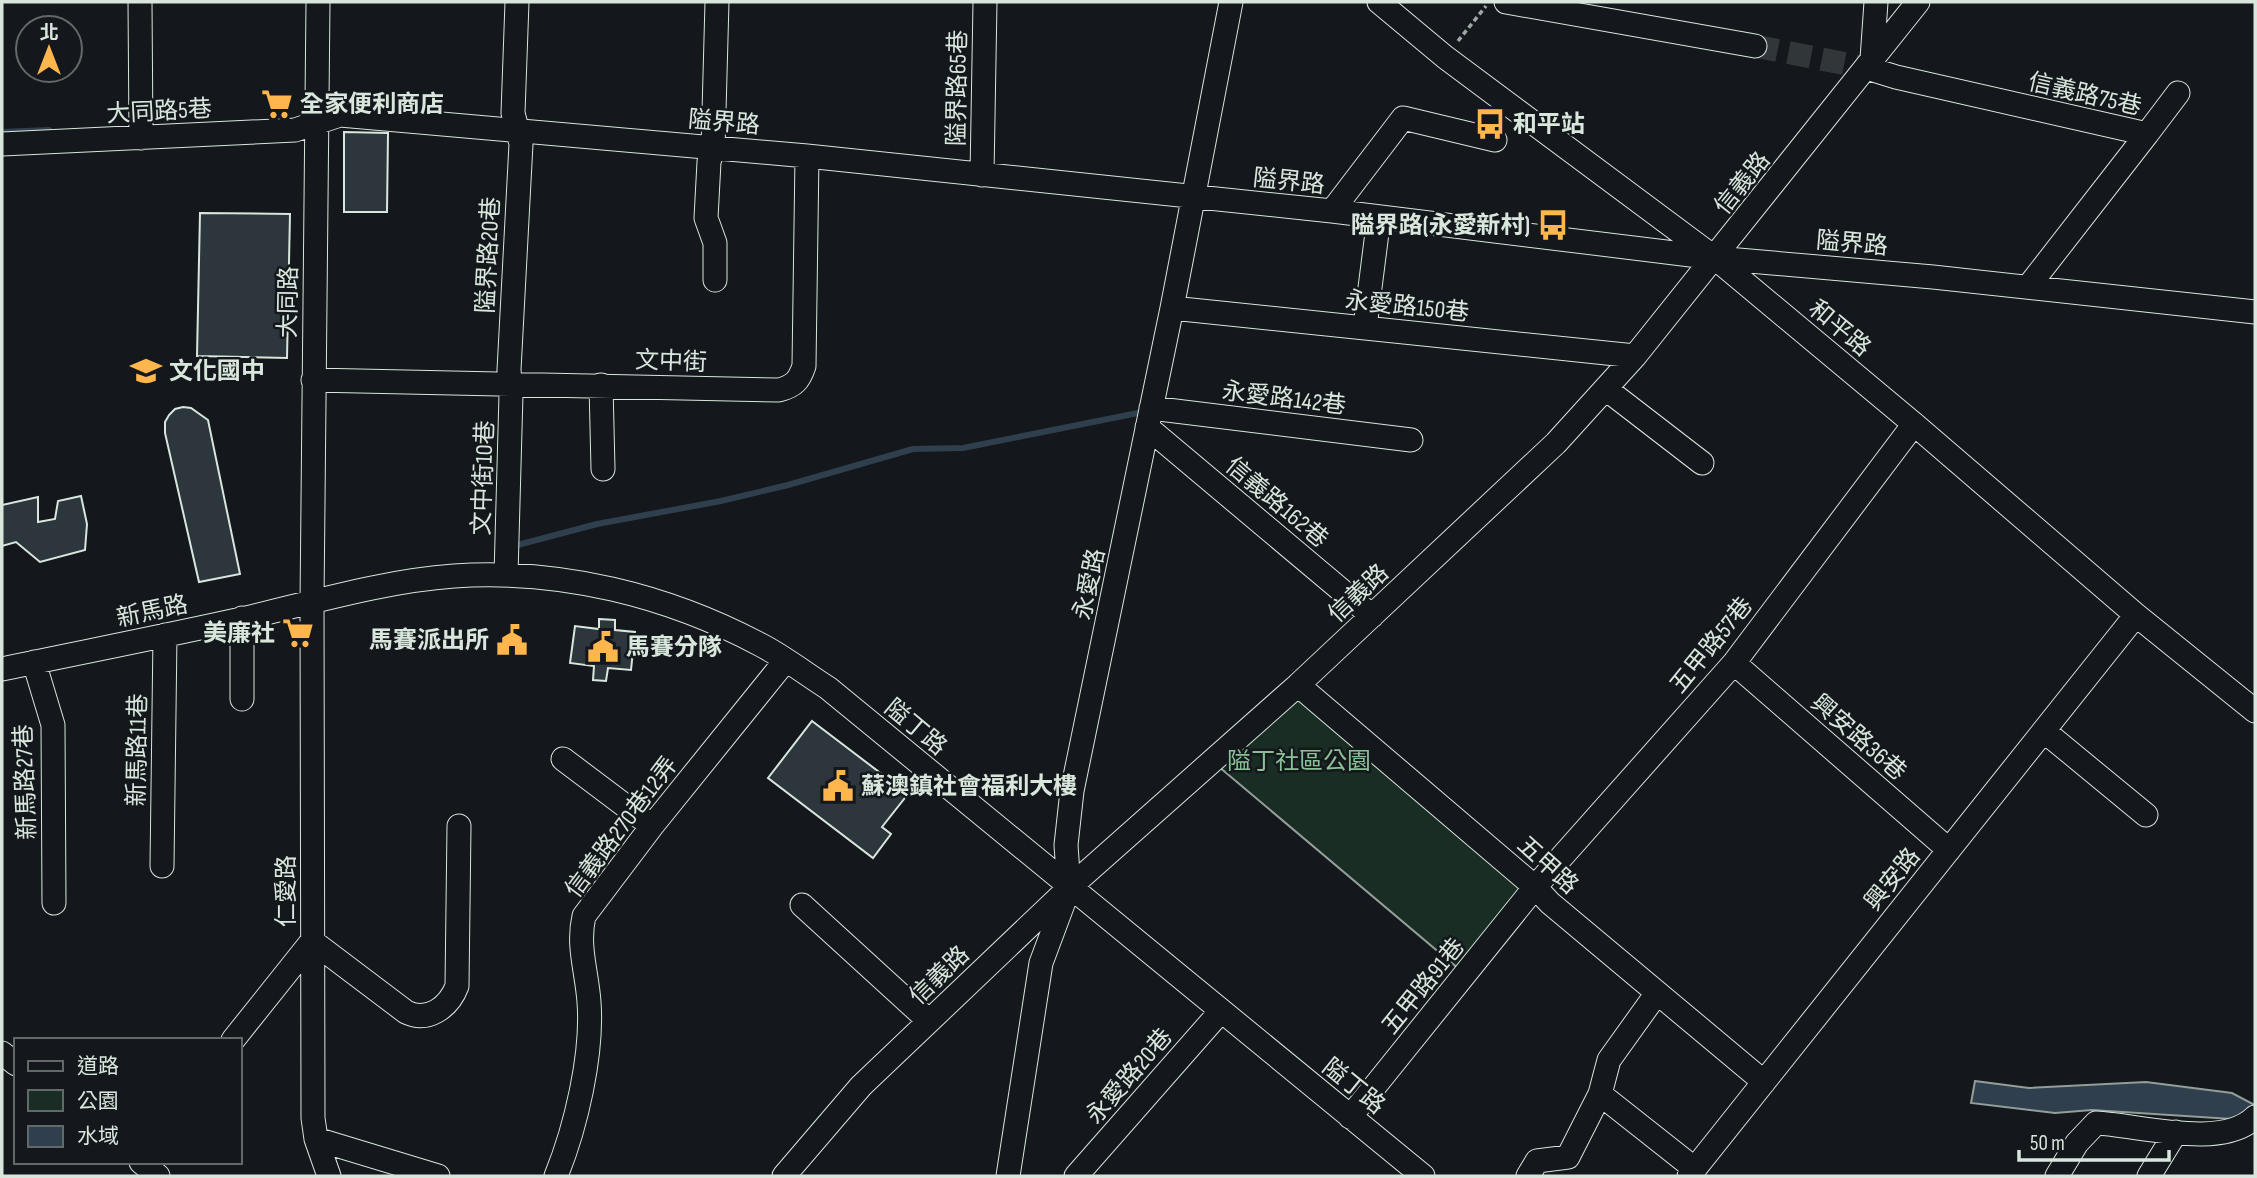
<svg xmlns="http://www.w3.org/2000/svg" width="2257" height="1178" font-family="'Sofia Sans Condensed','Noto Sans TC',sans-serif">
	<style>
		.green { fill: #1a2d24; stroke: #939e99; stroke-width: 2 }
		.water { fill: #2f3f4d; stroke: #939e99; stroke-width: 2 }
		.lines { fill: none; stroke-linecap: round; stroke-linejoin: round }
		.stream { stroke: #2f3f4d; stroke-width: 6 }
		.building { fill: #2c363c; stroke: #d8e6dc; stroke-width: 2 }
		.minor-tunnel { stroke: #313739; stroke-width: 23; stroke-dasharray: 23 11; stroke-linecap: butt }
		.minor-casing { stroke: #d8e6dc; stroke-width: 25 }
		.path { stroke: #9da8a2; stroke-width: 3.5; stroke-dasharray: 5 3.5; stroke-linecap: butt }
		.minor { stroke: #14181c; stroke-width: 23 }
		.labels { text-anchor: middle; stroke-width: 5; stroke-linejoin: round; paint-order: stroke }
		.street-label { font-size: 24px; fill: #d8e6dc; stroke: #14181c }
		.poi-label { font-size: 24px; font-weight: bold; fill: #d8e6dc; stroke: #14181c; text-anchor: start }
		.park-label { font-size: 24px; fill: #8ac095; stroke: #14181c }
	</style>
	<rect width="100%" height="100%" fill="#14181c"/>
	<path class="green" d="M1298,685L1535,887L1466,975L1212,761Z"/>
	<path class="water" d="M1975,1081L2029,1088L2146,1082L2232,1093L2253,1104V1112L2247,1120L2092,1110L2055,1113L1971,1103Z"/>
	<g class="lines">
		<path class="stream" d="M2,132L49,130
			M510,547L597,524L721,501L788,485L913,449L963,448L1138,413"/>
	</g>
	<path class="building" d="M344,132L388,133L387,212H344Z
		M200,213L290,214L287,358L197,356Z
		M183,407L191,408L208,420L240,574L199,582L165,433V422L169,415L175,409Z
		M81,496L87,524L85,550L40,562L16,542L2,546V505L38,497V522L55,519L58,501Z
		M599,619L615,620V630L635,632L631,670L608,668L606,681L593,680L594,666L570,663L575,626L599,629Z
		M812,721L908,794L882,827L891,834L873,858L768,778Z"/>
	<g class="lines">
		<path class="minor-tunnel" d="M1755,46L1867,68"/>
		<defs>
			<path id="minor" d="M140,2L141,138
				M318,2L312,602L313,1118L316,1139L329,1176
				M1379,2L1445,57L1715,258L1914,424L2136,615L2255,711
				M1506,2L1755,46
				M1872,59L1876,2
				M1867,68L1896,77L2147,134L2028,287
				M2147,134L2178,93
				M2,144L295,130L340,115L807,156L1332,211L1715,258L1933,277L2255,312
				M982,175L985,2
				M1332,211L1403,118L1495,140
				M715,280V243L706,218L709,162L713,148L717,2
				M1172,308L1635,356
				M1365,327L1379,217
				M313,380L779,390C794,386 799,381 804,366L807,156
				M601,385L603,469
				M1606,389L1702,463
				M1151,408L1411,440
				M1147,427L1372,616
				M506,575L511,394L509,370L521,144L513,113L517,2
				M242,618V699
				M34,662L53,725L54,903
				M1734,663L1949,850
				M2,669C83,652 165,636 246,618C314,602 384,581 454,576C561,569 667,595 761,645C784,657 806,674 828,688L1423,1176
				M1298,685L1535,887L1550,903L1764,1082
				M2044,731L2146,815
				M563,759L652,826
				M162,866L165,635
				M802,905L929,1021
				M233,1040L312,941L406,1012C428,1023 449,1007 457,986L459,826
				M2,1053L16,1064
				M1600,1094L1695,1169
				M1350,1117L1535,887L1734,663L1914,424
				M316,1139L438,1176
				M141,1162L158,1176
				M556,1176C576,1127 593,1054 589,1002C587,972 577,946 584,916L652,826L786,660
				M784,1176L861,1086L1069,888L1298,685L1556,443L1635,356L1918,2
				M1008,1176L1041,963L1069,888L1066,845L1072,791L1172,308L1231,2
				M1076,1176L1221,1011
				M1528,1176L1537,1161L1568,1157L1600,1094L1609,1060L1657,993
				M1689,1176L2136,615
				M2057,1176L2077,1143L2096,1123C2139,1125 2222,1150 2255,1117
				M2149,1176L2176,1132"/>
		</defs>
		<use href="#minor" class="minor-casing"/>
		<path class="path" d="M1458,41L1486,6"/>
		<use href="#minor" class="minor"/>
	</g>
	<defs>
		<symbol id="supermarket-bare" viewBox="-9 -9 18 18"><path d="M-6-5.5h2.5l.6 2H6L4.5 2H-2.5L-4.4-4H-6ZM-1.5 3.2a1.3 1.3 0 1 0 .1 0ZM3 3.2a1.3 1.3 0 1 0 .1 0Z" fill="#ffb74d" stroke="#14181c" stroke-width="2.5" paint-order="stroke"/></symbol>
		<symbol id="bus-bare" viewBox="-9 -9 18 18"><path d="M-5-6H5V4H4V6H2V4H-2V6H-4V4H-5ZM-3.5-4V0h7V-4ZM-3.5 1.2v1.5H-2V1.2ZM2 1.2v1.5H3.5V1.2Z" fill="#ffb74d" stroke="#14181c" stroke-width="2.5" paint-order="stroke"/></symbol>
		<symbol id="school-bare" viewBox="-9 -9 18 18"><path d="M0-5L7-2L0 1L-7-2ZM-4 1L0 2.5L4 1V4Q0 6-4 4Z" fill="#ffb74d" stroke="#14181c" stroke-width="2.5" paint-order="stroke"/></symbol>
		<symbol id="civic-bare" viewBox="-9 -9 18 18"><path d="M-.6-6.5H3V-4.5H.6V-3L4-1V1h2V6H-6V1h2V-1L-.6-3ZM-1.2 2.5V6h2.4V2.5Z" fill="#ffb74d" stroke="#14181c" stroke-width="2.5" paint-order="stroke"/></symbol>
	</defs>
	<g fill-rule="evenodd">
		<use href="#supermarket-bare" x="255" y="82" width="44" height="44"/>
		<use href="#bus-bare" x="1468" y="102" width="44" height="44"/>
		<use href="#bus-bare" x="1531" y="203" width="44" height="44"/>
		<use href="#school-bare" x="124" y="349" width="44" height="44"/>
		<use href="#supermarket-bare" x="276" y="611" width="44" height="44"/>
		<use href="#civic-bare" x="490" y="618" width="44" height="44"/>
		<use href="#civic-bare" x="581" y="625" width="44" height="44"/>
		<use href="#civic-bare" x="816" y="764" width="44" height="44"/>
	</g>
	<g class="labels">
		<g class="street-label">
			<text transform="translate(957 88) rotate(-89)" y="8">隘界路65巷</text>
			<text transform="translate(2085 94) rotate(13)" y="8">信義路75巷</text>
			<text transform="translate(159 111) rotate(-3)" y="8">大同路5巷</text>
			<text transform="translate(724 122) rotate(5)" y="8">隘界路</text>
			<text transform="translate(1289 181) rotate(6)" y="8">隘界路</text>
			<text transform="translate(1742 183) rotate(-51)" y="8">信義路</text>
			<text transform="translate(1852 243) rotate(5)" y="8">隘界路</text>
			<text transform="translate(488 255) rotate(-87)" y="8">隘界路20巷</text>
			<text transform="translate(288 302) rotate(-89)" y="8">大同路</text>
			<text transform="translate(1407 306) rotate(6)" y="8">永愛路150巷</text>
			<text transform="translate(1840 328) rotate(40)" y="8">和平路</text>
			<text transform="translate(671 361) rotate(2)" y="8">文中街</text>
			<text transform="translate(1284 398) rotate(7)" y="8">永愛路142巷</text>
			<text transform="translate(483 478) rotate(-88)" y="8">文中街10巷</text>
			<text transform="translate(1277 502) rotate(40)" y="8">信義路162巷</text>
			<text transform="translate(1089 584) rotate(-78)" y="8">永愛路</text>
			<text transform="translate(1358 593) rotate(-43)" y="8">信義路</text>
			<text transform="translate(152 611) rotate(-12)" y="8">新馬路</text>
			<text transform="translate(1711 645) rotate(-51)" y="8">五甲路57巷</text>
			<text transform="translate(916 727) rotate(40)" y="8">隘丁路</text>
			<text transform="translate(1859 737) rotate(41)" y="8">興安路36巷</text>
			<text transform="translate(137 750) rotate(-89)" y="8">新馬路11巷</text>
			<text transform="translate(25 782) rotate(-92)" y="8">新馬路27巷</text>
			<text transform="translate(621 827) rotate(-53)" y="8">信義路270巷12弄</text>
			<text transform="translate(1548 865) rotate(42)" y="8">五甲路</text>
			<text transform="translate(1892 879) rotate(-51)" y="8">興安路</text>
			<text transform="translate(286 891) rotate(-90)" y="8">仁愛路</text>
			<text transform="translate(939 975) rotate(-44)" y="8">信義路</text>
			<text transform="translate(1423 986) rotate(-51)" y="8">五甲路91巷</text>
			<text transform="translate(1129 1076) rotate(-49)" y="8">永愛路20巷</text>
			<text transform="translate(1354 1086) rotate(39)" y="8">隘丁路</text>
		</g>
		<g class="poi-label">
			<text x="300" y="112">全家便利商店</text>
			<text x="1513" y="132">和平站</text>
			<text x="1530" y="233" text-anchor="end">隘界路(永愛新村)</text>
			<text x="169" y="379">文化國中</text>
			<text x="275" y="641" text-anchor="end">美廉社</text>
			<text x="489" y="648" text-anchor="end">馬賽派出所</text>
			<text x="626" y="655">馬賽分隊</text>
			<text x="861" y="794">蘇澳鎮社會福利大樓</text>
		</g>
		<g class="park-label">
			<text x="1299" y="769">隘丁社區公園</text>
		</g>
	</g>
	<rect width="2257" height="1178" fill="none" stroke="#d8e6dc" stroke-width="7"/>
	<rect x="14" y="1038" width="228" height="126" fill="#14181c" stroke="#626a69" stroke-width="2"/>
	<rect x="28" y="1061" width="35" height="10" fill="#14181c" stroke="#626a69" stroke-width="2"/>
	<text x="77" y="1073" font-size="21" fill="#d8e6dc">道路</text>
	<rect x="28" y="1090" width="35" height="21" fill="#1a2d24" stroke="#626a69" stroke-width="2"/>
	<text x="77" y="1108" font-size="21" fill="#d8e6dc">公園</text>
	<rect x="28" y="1126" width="35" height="21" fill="#2f3f4d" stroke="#626a69" stroke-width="2"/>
	<text x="77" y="1143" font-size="21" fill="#d8e6dc">水域</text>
	<g transform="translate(49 49)"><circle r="33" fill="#14181c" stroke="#626a69" stroke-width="2"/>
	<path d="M0-5L12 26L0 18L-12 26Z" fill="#ffb74d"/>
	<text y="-10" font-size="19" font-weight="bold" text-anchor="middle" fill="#d8e6dc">北</text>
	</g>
	<path d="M2019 1150v10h150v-10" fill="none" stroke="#d8e6dc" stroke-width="3.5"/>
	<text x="2030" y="1150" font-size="21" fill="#d8e6dc" stroke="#14181c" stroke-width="5" paint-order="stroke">50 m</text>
</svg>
